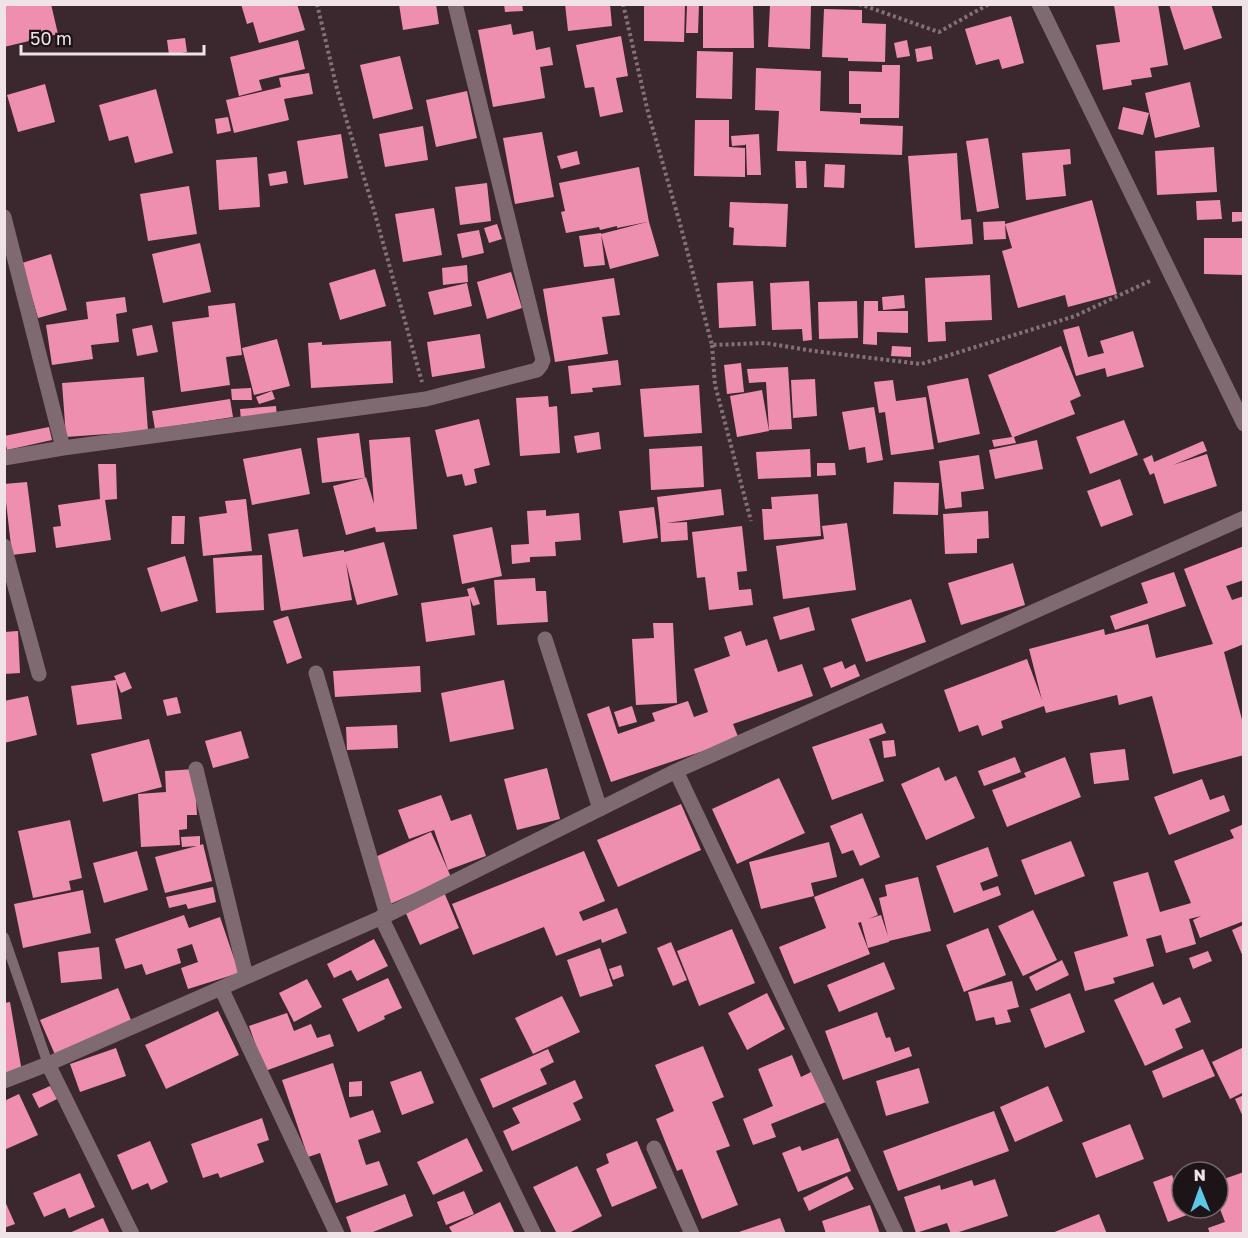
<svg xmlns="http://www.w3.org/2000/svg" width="1248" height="1238" font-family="'Golos Text',sans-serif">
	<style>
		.building { fill: #ee8faf }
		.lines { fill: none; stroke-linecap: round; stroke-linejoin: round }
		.path { stroke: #827176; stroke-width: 4; stroke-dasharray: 3 3; stroke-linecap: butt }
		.lane { stroke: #806a71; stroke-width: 10 }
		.street { stroke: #806a71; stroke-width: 15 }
		.secondary { stroke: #806a71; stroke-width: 15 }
	</style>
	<rect width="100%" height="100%" fill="#3b282e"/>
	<path class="building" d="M4,4H51L58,34L4,47Z
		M241,4H297L305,30L259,43L253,22L247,24Z
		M399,4H436L439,24L403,30Z
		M504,4H522L523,11L505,12Z
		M565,4H610L612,26L568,31Z
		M644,4H685L684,42L644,41Z
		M703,4H753L754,48H703Z
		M1158,4L1168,65L1150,68L1152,77L1131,80L1132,85L1103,90L1096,45L1120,42L1114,5Z
		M1169,4H1211L1222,38L1184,50Z
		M687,5H699L698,33H686Z
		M770,5H811L810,49L768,47Z
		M824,9L862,10V23L886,24L885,62L848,61V58L822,57Z
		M1011,16L1024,63L1002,69L999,59L976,65L965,29Z
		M511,24L513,35L533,31L536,50L550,47L553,65L540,67L545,98L493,107L478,30Z
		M621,36L628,76L616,78L623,112L600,117L594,87L585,88L576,45Z
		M185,38L187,52L169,55L167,40Z
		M298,40L305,69L259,80L262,90L239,96L230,57Z
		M907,40L910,56L897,58L894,43Z
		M931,46L933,59L917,62L915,49Z
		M697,51L733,52L732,99L696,98Z
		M400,56L413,109L373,119L360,65Z
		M882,65H900L899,118H860V124L903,126L902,155L777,151L779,111L755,110L756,68L821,71L820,111L861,113V104H849V71L882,72Z
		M309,73L313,94L284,99L289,120L234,133L226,100L281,87L279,78Z
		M1190,82L1200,127L1155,138L1145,93Z
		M45,84L55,122L18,132L7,95Z
		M156,89L173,153L135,163L128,136L109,141L99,105Z
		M467,91L477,138L436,147L426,100Z
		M1123,107L1149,113L1143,135L1118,129Z
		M228,117L231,131L217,134L215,119Z
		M695,120H729V147L745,148V177L694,176Z
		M423,126L428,160L385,167L379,134Z
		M542,132L554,197L515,204L503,138Z
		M341,134L348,178L304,185L297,141Z
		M759,134L761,175H747L746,144L745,145L732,146L731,136Z
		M988,138L999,208L977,212L966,141Z
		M1214,147L1217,192L1157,195L1155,151Z
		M1070,149L1071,164L1063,165L1066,196L1026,200L1022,153Z
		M577,151L580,164L561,169L557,156Z
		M957,153L961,220L971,219L973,244L915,248L908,156Z
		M257,157L260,207L219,210L216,160Z
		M795,161H806L807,188H796Z
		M825,164L845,165L844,188L824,187Z
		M639,167L649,222L659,256L610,269L601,234L647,222L617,228V226L600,230L599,227L566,233L561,212L565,211L559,183Z
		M286,171L288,183L270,186L268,174Z
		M487,183L491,221L460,225L455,187Z
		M189,186L197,234L148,241L140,194Z
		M1092,200L1117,294L1068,307L1065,295L1018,308L1002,251L1012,248L1005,224L1006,239L984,240L983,222L1005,221V224Z
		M1220,200L1222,219L1197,220L1196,201Z
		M730,202L788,204L786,247L733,245L734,228L729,227Z
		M434,208L442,255L403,262L395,214Z
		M1232,212H1244V221L1232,222Z
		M497,224L502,239L489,243L484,228Z
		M479,230L484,253L462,258L457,234Z
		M601,233L605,265L584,267L579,236Z
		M1204,238H1244V275L1204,274Z
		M200,243L211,292L163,303L152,254Z
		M51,254L67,310L38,318L22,263Z
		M467,265L468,282L443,285L442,268Z
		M375,269L386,306L340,320L329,283Z
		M511,272L522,308L487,319L477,282Z
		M990,275L992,320L945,322L946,341L928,342L925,278Z
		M614,278L620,315L602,317L608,354L555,362L543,289Z
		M753,281L756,326L719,328L717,283Z
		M809,281L812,340L803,341L802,329L772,330L770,283Z
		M467,283L472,306L434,315L428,292Z
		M904,295L905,308L883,310L882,297Z
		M125,297L127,312L116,314L119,342L91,345L93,359L52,365L46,325L88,319L86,302Z
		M857,301L858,338L819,339L818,302Z
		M864,301H878V311H908V333L877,332V345L863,344Z
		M235,303L242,355L226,357L230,385L181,392L172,322L209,317L208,306Z
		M152,325L158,352L137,356L132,329Z
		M1079,326L1088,357L1104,353L1100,341L1133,331L1144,367L1107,377L1105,368L1076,376L1063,330Z
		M480,334L485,368L432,377L427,342Z
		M277,339L290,386L254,395L242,348Z
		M391,341L393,383L311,388L308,343L322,342V345Z
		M892,346L911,347V357L891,356Z
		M1061,346L1081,396L1070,401L1075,414L1014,437L1016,443L994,447L992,440L1012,437L988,375Z
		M618,360L621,385L592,388L593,392L571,394L568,366Z
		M741,363L744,392L727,394L724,365Z
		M788,367L792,429L769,430L766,382L749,383L747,369Z
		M144,377L148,431L66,437L62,383Z
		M968,378L980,434L938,443L927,386Z
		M815,379L817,416L793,418L791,380Z
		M893,380L896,401L926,397L934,449L891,455L885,412L879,413L874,382Z
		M699,385L702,433L644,437L640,389Z
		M251,388L252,400H232L231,389Z
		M762,390L769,431L737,437L730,396Z
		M272,391L275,399L259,404L256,397Z
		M548,396L549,407L557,406L560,453L520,456L516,398Z
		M230,399L233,417L155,429L152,411Z
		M276,406L277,418L241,420L240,409Z
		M874,407L883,460L867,463L865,447L849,450L842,412Z
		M479,419L490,465L474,469L477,483L465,486L462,474L447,477L435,430Z
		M1124,420L1138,455L1090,474L1076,437Z
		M49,427L52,440L7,450L4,436Z
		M599,432L601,449L577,453L574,436Z
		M359,433L365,478L366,477L374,504L369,440L410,437L417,529L376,532L375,527L346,535L333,486L364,478L322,483L317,438Z
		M1037,440L1043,469L995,479L989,450Z
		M1203,441L1207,451L1173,465L1207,454L1217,486L1164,504L1154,473L1150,475L1143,459L1152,455L1154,462Z
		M702,446L704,487L651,490L649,449Z
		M301,448L310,494L252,505L243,459Z
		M810,449L811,477L758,479L756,452Z
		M979,455L984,489L961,492L962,507L945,509L939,461Z
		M817,463H835L836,475L817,476Z
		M98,464H116L117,499L105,500L111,540L56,548L53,527L61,526L58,505L100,499Z
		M1120,479L1133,515L1101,527L1087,491Z
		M27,482L36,552L12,555L4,484Z
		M894,482L939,483L938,515L893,514Z
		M721,489L724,515L666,523L687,522L688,540L661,542L660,523L657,497Z
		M818,494L821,536L764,540L762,509H772L771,497Z
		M246,499L252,551L203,556L199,517L227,513L225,501Z
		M654,507L658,538L623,543L619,511Z
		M546,510V516L579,513L581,540L555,542L556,556L530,557V562L512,564L511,545L529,544L527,511Z
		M988,511L989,538L977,539V553L945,554L943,514Z
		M172,516H185L184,544H171Z
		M847,523L856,590L783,599L776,546L824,539L822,526Z
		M742,526L747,571L737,572L739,590L751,589L753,605L709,610L705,577L697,578L692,532Z
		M492,527L502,576L462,584L453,535Z
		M298,529L303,557L344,550V552L384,542L398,595L357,605L346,563L352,600L281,611L268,534Z
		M1244,546V580L1226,586L1232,600L1244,596V644L1224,652L1244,727V755L1173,774L1152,696L1119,705L1117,695L1046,713L1044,706L1001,721L1003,728L982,736L978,725L959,732L944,690L1027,659L1042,700L1029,649L1104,629L1105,635L1148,624L1156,658L1213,644L1184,569Z
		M262,555L264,610L216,613L213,558Z
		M185,556L198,601L161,612L147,568Z
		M1013,563L1025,605L961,625L948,583Z
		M1174,572L1186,606L1115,630L1110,616L1148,603L1141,583Z
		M535,578L536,591H546L548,622L497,625L494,580Z
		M474,587L480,604L473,606L470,598L475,635L426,642L421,603L469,596L467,589Z
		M911,599L926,642L866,662L851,619Z
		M809,607L815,630L780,640L773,617Z
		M288,616L302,658L287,664L273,621Z
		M653,623H673L677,703L636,705L632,639L654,638Z
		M18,631L20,673L4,674V632Z
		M741,631L746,646L767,639L778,672L802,664L813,696L733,724L739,739L611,782L587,714L609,706L618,734L655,721L652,713L688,701L694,717L708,712L694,669L730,656L724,637Z
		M842,661L845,669L855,664L860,676L831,688L823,668Z
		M420,666L421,692L335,697L333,671Z
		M125,672L132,688L121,693L116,681L122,719L77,725L71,686L116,680L114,676Z
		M504,680L514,729L450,742L441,693Z
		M28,696L37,735L4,743V701Z
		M177,697L181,713L167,716L163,700Z
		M632,706L637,722L619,727L614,712Z
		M882,723L886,733L869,739L884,781L832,800L812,747Z
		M397,725L398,748L347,750L346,727Z
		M241,731L249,758L213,768L205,741Z
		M149,739L162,787L103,802L91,754Z
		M894,740L896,756L884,758L882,741Z
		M1125,749L1129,780L1094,784L1090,753Z
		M1015,757L1021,772L984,786L978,771Z
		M1065,757L1081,797L1007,827L992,790L1026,777L1024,773Z
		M939,767L945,781L956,776L975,818L926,840L901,784Z
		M547,768L560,819L517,830L504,779Z
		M194,769L197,815H187V829L179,830L180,845L141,847L138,794L166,792L165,771Z
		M779,778L805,833L737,864L712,809Z
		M1202,779L1210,800L1224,795L1230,811L1169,835L1154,797Z
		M441,795L451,821L471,814L486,856L448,870L434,830L409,839L398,810Z
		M681,804L701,850L618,887L597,840Z
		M862,813L880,857L860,866L853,850L842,854L830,826Z
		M70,820L82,878L69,881L71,890L33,898L18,831Z
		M1244,824V921L1200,938L1193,920L1201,916L1189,919L1196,944L1166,953L1161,935L1146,939L1154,966L1113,978L1115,983L1085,991L1074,952L1128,936L1113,882L1148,872L1160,912L1191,903L1174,861L1234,838L1230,830Z
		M431,832L451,877L388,905L373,858Z
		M200,836V845L203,844L212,881L165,893L155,857L197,846L182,847L181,837Z
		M1071,841L1085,876L1035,895L1021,860Z
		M829,842L837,877L811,883L814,896L761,909L749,862Z
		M988,847L998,876L980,883L983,891L998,886L1001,895L954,913L936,866Z
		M137,851L148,890L104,903L93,863Z
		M584,851L605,901L579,912L583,921L617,908L627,933L602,943L601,939L556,956L544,927L473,955L452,904Z
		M918,877L931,931L889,941V942L868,948L861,922L858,923L870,954L794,984L779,947L826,928L814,897L863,878L878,915L868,919L881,915L888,936L879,898L887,896L885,885Z
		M213,887L216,902L188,909L186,904L169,908L166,897Z
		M83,890L91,933L23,948L14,904Z
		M444,892L459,928L420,945L404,909Z
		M1033,910L1057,960L1023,976L998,926Z
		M184,915L189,928L220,917L239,973L188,989L181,968L198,962L192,944L177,949L181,963L146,975L142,964L125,969L115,939Z
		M1243,925V957L1232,930Z
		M988,928L1006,975L964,992L946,945Z
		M732,929L755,983L699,1006L677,951Z
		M374,939L388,966L357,981L351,970L334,978L327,964Z
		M671,942L687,980L673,986L657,948Z
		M99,947L102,979L61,983L58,952Z
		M600,948L613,986L580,997L567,960Z
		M1208,951L1212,961L1193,969L1189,958Z
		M1062,960L1069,975L1036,991L1029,977Z
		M884,962L895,989L839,1012L827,985Z
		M621,965L624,976L613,980L609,969Z
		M388,978L402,1008L384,1016L385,1019L358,1032L342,999Z
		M307,979L322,1007L294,1022L279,993Z
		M1012,981L1019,1007L1007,1010L1011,1022L996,1025L994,1017L976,1021L968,992Z
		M1153,982L1163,1005L1180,997L1191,1022L1175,1029L1183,1048L1145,1066L1114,1000Z
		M118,988L133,1025L56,1057L40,1020Z
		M767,993L785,1029L747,1050L728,1013Z
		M1070,993L1085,1032L1045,1048L1030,1009Z
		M562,996L580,1032L533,1054L515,1018Z
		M10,1002L22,1072L4,1075V1003Z
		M218,1011L239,1055L166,1089L145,1045Z
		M877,1012L886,1038L890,1037L895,1052L909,1047L912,1056L843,1080L825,1031Z
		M287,1013L294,1031L311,1024L317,1038L330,1034L334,1046L265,1071L249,1026Z
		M703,1046L724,1097L712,1102L730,1146L716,1151L738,1205L702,1219L682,1169L677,1171L656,1119L674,1111L655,1065Z
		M1244,1047V1092L1230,1099L1212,1062Z
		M116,1048L126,1076L80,1092L70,1064Z
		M548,1049L554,1062L540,1069L547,1084L493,1108L480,1079Z
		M1203,1049L1215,1076L1163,1098L1152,1071Z
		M792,1055L801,1077L813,1071L826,1102L771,1124L776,1137L753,1145L743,1119L773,1106L758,1069Z
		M333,1063L350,1118L373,1110L381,1132L358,1140L366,1165L379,1161L388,1185L336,1203L320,1153L308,1157L282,1080Z
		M919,1068L929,1103L886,1116L876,1081Z
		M421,1071L434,1103L402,1115L390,1082Z
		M575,1080L583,1098L573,1103L581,1120L512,1151L503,1131L520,1123L512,1108Z
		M362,1081V1096L349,1097V1082Z
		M50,1086L57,1099L39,1108L32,1094Z
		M1048,1086L1063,1121L1015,1142L1000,1107Z
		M19,1094L38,1135L4,1150V1101Z
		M1244,1095V1119L1235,1099Z
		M994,1111L1009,1151L898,1191L883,1151Z
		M262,1118L269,1140L257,1144L264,1162L220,1178L218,1173L203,1178L191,1144Z
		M1130,1124L1144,1159L1096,1178L1082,1143Z
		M467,1138L483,1171L433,1195L417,1162Z
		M838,1138L851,1171L798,1192L782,1153L800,1146L802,1151Z
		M150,1141L168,1182L151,1190L148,1183L132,1190L117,1155Z
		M637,1141L657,1188L612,1207L596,1169L609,1163L606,1154Z
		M577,1166L602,1216L567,1234H557L533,1187Z
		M1244,1172V1234H1210L1208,1228L1225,1222L1220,1209L1201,1215L1198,1208H1218V1181Z
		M80,1173L95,1207L69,1218L65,1208L44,1217L33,1193Z
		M1172,1175L1182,1201V1208H1184L1187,1215L1168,1222L1153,1182Z
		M847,1176L854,1189L809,1211L803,1198Z
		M995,1179L1008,1216L953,1234H951L947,1223L916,1233L904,1197L940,1185L941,1190L972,1180L974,1186Z
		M464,1191L474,1214L446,1225L437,1202Z
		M405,1194L413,1216L368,1234H352L346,1217Z
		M4,1199L15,1224L4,1228Z
		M500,1202L515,1234H453L449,1227Z
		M870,1205L880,1234H826L822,1221Z
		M1099,1214L1107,1234H1052V1233Z
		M103,1218L110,1234H67Z
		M780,1218L786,1234H736V1233Z"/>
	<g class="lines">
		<path class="path" d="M317,4L337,89L373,207L422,382
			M623,4L648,112L679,220L712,345L765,343L814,351L921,364L1075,316L1152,280
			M859,4L939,32L989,4
			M712,345L715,385L751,521"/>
		<path class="lane" d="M4,937L48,1064"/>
		<path class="street" d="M4,217L63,448
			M4,458L63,448L426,399L537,370L541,365L543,360L455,4
			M4,546L39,674
			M545,639L600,809
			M316,673L387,915
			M196,769L246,976
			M676,771L896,1234
			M381,917L534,1234
			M221,988L337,1234
			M48,1064L132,1234
			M4,1081L48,1064L387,915L676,771L1244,518
			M654,1148L692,1234"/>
		<path class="secondary" d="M1039,4L1244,424"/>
	</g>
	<rect width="1248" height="1238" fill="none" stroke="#f0e3e7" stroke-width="12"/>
	<g transform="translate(1200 1190) rotate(359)"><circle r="28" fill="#1c1416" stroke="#71676a" stroke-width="1.5"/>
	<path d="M0-4.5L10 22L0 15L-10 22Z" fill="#5dc7e8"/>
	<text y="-9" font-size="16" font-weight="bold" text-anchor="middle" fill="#f0e3e7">N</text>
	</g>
	<path d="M21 45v9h183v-9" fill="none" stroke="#f0e3e7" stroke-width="3"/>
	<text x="30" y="45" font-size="18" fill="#f0e3e7" stroke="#1c1416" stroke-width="4.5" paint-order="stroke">50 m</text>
</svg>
